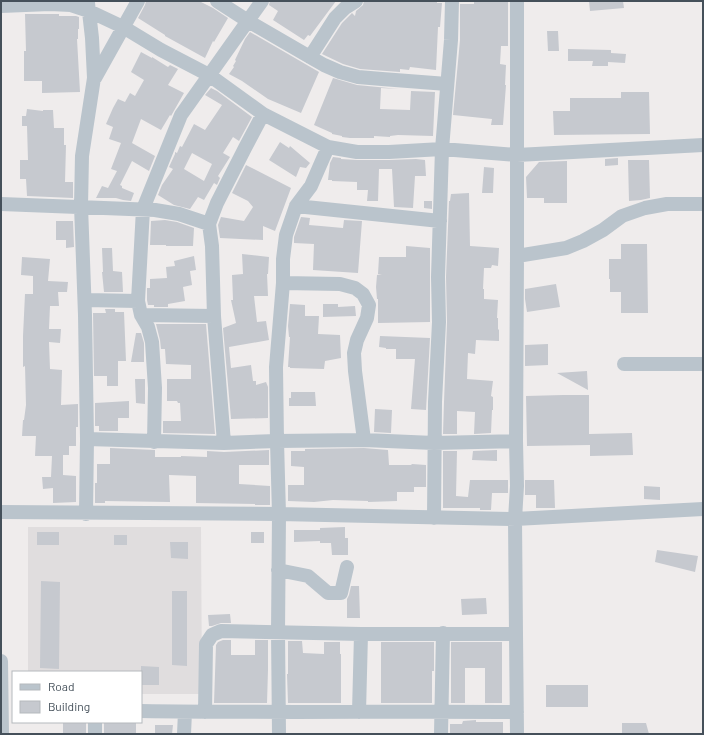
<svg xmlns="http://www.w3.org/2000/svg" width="704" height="735" font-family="Barlow,sans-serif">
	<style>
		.education { fill: #e0ddde }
		.building { fill: #c6c9cf; fill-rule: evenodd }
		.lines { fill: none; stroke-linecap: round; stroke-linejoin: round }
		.minor { stroke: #bac4cc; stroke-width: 14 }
	</style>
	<rect width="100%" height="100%" fill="#efecec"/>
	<path class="education" d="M28,527H201L202,694H141V672H28Z"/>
	<path class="building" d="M146,1H199L213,8L228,18L214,42L213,41L205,58L165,36V35L138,18L145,5Z
		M270,1H336L310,36L308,35L304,40L273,20L278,11L269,5Z
		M364,1H437V3H442L440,27H438L436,70L410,67L409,70L400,69V72L360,69L343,64L322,54L342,23L352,13L355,16L356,11L363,5Z
		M474,1H508V46H501L500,64L506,65L505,85H506L503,125H491L492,119L453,115L460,40V4H474Z
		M589,1H623L624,8L590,11Z
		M25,14H59V16H76L79,17V29H78V39H77L80,92L42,93V81H24V51H26Z
		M547,31H558L559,51H548Z
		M250,32L319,72L301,113L268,99L242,81L229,74L234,67L233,66L236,61L235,60L245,39Z
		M568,49L611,50V53L626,54L625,63L608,62V66H592L593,61H568Z
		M141,52L152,58V57L168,67L170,65L178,69L168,85L184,93L171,116L170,115L161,130L141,119L132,143L155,156L149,171L132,161L120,185L122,186V188L134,193L131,201L123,200L116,198H96L102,186L108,188L117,171L111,169L121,143L109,139L113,127L106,124L113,108L118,99L125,102L130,93L135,96L144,80L131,72Z
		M333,78L357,85L399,89L381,88L380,109L410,110L411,91L435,92L433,136L398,135L390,136V137L374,136V138H350L342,137V136L332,134V133L314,125Z
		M211,88L217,91L252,117L239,141L233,137L223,153L230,157L218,176L220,178L217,185L214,183L204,200L198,197L190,209L174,205L158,195L162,185L173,169L169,167L175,154V152L177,153L180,146L182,147L194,124L205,130L222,105L205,95ZM192,153L212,164L204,181L184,169Z
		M621,92H649L650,134L554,135L553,111H570V98H621Z
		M27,109L43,111V110H53L54,128H64V145H66L65,182H73V198L27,196L26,179H20V160H28L27,126H22V116H26Z
		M280,142L289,148L290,146L310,163L306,168L300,167L296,177L269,160Z
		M333,157L341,158V159L357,160H389L416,159L425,160L426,176H415L413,208L394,207L392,169H379L378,201H367L368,190H357V182L332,181V180H328L330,163Z
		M618,158V165L605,166V159Z
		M628,160H649L650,198L641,200L629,201Z
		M567,161V203H544V198H527L526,177L539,162Z
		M246,165L291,188L275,231L263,226V240L220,238L218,225L221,217L244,221L253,207L248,201L232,193Z
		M484,167L494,168L493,193H482Z
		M469,193L470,246L499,248L498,266L492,265L491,268H484L483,289H484V299L498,300L497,318H498V329L499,330V341L476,340L475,354L468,353L467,379L493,381L491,396L493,397V410H492L491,433L474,434L475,412L457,411V434H443L444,402L447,322L446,277L449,201H450L451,194Z
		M424,201H432V209L424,208Z
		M301,217L310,218L309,225L321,226L343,228L344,220L362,221L358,273L313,270L314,244L294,243V237Z
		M165,220L177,222L194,228L193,246H166V245H150L151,221Z
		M56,221H73L74,247L66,248V240H56Z
		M621,244H647L648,313H621V292H610V279H609V259H621Z
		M406,246L430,248V322L378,323V299H377L376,287L377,275L382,274H378L379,257H406Z
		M102,248H112L113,271L122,272L123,292H104L102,272H103Z
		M242,254L269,257L268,274H267L268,296H254L257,322L266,321L269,340L229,347L231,368L251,365L253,381H256V385L266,382L268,387V418L231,419L223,328L236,323L231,300H233L232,275L243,274Z
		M194,256L196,270L190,271L192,285L183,287L185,301L168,304V307H154V305H148L147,300V288H150V279L167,278L166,267L175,266L174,261Z
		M22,257L50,259L48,281L68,282L67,292H58L59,306H50L49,329H61L60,343L49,342L50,369L62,370L61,405L78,404V427H76V446H69V455H63V475L76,476V502L53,503V488L43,489L42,477H51L52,456H35L36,436H22L23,420H24L26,405L25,366L23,367V336L25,294H33V276L21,275Z
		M556,284L560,307L527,312L525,299V289Z
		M290,304L305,305V316H319L318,334L340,335L341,358L325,361L324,369L290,368V367H288L290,337H289L288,326Z
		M323,304H338V307L355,306L356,316L323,317Z
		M105,309H115V312H124L126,361H118V386H107V376H94L93,313H106Z
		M156,324H206L215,434L163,433V421H181L180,403H178L177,401H167V379H191V365L166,364L165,349H161L160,340Z
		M136,333H141L144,343V362H131Z
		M380,336L430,338L426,410L411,409L415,359H396V349H386V348L379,347Z
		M548,344V365L525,366V345Z
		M587,371L588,390L557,373Z
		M135,379H145V404L136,403Z
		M291,392H315L316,406H289V398H291Z
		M563,395H589V434L632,433L633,455L590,456V445L527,446L526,396Z
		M129,401V418H118V431H99V426H95V403Z
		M375,409L392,410L391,433L374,432Z
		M110,448L155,450V457H181V456L207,457V451L224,452L269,450V465H239V484L270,486V505H255V504L196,503V476L169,475L170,502L105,501V503H95V483H97V464H110Z
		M364,448L388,450L389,465H411L412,464L426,465V487H414V492H397V501L368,502V501L333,500L314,502L288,501V485H304V467L291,466V451H305V449Z
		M497,450V461L472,460L473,451Z
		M443,451H457L456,496L468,497L470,480H508V493H492L491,510H480V508H443Z
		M525,480H554L555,508H536V495H525Z
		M644,486L660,487V500L644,499Z
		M345,527V538H348V555H332L331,543H320V541L294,542V530H320V528Z
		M37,532H59V545H37Z
		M251,532H264V543H251Z
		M114,535H127V545H114Z
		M170,542H188V559L171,558Z
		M657,550L698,556L695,572L655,562Z
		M41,581L60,582L59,669L40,668Z
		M351,586H359L360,618H347V599L349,595Z
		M172,591H187V666L172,665Z
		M486,598L487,614L462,615L461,599Z
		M230,614L231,623H221L212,626H209L208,615Z
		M223,640H231V655H255V640H268V670L267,703H214L216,645L218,642Z
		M288,641H302L303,653L324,654V642H340V654H341V703H288L287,674H288Z
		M381,642H434V671H432V703H381Z
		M451,642H502V703H485V668H465V703H451Z
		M141,666L159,667V685H141Z
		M546,685H588V707H546Z
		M476,720V722H503V734H450V724H462L463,721Z
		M63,722H86V734H63Z
		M104,722H136V734H104Z
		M622,723H646L649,734H622Z
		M155,725H173L172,734H155Z"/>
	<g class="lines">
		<path class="minor" d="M217,1L248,21L310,57L324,65L340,72L358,77L382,79L447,84
			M1,6L50,4L71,5L89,11L123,27L161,50L209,75L263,114L328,147L357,152H389L442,149L517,155L703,145
			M310,57L335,18L345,8L356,1
			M95,78L138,1
			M1,204L155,210L179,214L209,224
			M296,206L440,221
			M517,256L566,248L583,241L603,230L622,216L645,208L667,204H703
			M283,283L340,284L355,288L363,294L369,305L367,318L357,340L354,353L355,371L364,440
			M85,300L138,301
			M141,315L214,316
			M624,364H703
			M87,439L224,443L277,441L364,440L434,443L516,441
			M154,442L155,388L152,342L148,327L141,315L138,301L143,209L181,115L262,1
			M224,443L214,316L212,246L209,224L212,216L217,203L245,148L263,114
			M1,512L279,514L515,519L703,509
			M86,514L87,439L85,315L81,206L82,156L94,78L92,38L88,3
			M434,518L435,402L439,322L438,277L442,149L451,40L452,1
			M278,570L308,576L328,593H341L347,567
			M1,661L2,734
			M141,711C266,713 391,711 517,712
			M205,712L206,644L212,635L221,631L361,634H516
			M359,712L361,634
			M95,734V722
			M184,734L185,712
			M279,734L278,632L279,514L277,441L276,367L283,283V259L286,235L296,206L311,186L328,147
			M441,734L443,633
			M517,734L516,634L515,519L517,486L516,441L517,256V1"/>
	</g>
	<rect width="704" height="735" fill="none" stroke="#45505a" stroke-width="4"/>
	<rect x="12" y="671" width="130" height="52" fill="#ffffff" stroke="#b5b9bd"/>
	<rect x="20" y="684" width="20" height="6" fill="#bac4cc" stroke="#b5b9bd"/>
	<text x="48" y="691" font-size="12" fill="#45505a">Road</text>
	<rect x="20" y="701" width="20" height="12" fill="#c6c9cf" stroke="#b5b9bd"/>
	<text x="48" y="711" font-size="12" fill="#45505a">Building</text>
</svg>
